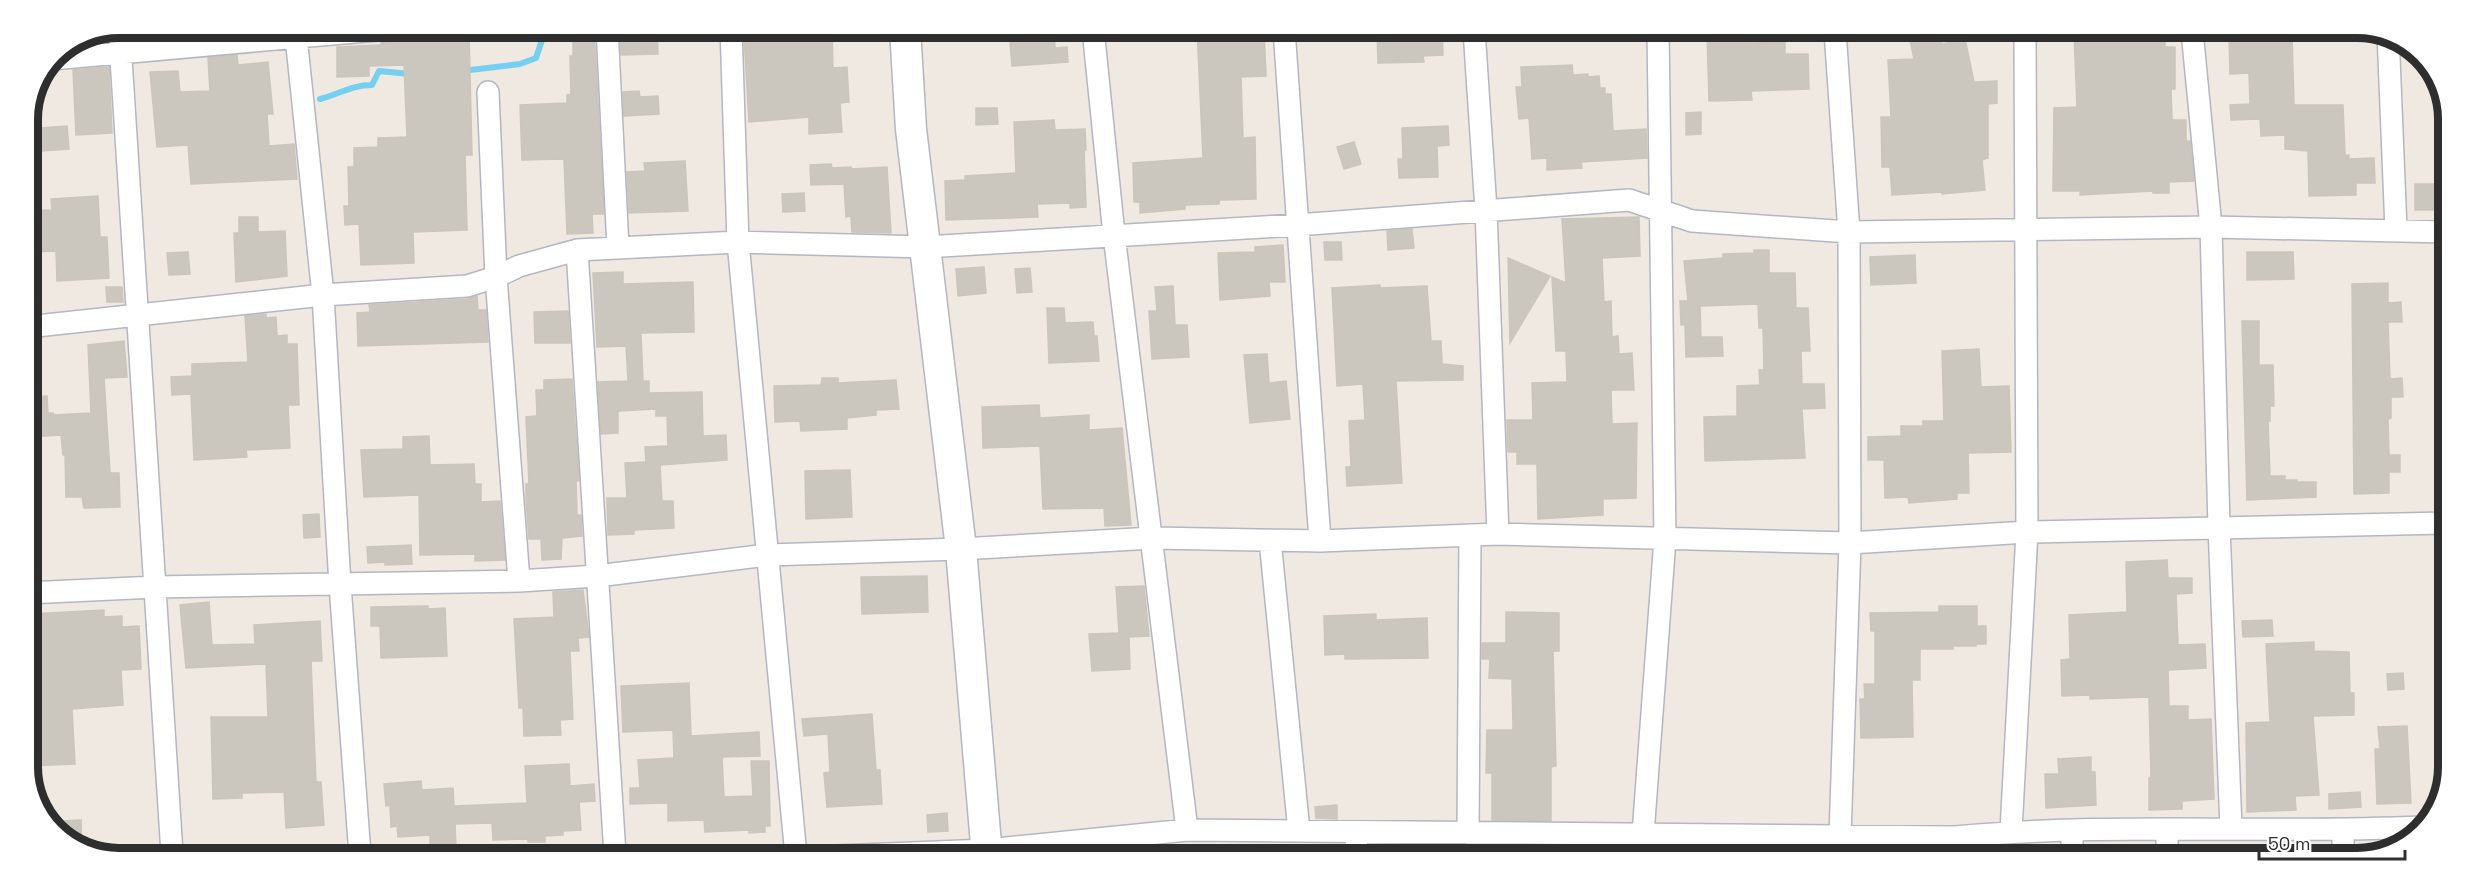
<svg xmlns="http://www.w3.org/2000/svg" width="2475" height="886" font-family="'Space Grotesk',sans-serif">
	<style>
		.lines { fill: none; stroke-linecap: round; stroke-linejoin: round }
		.stream { stroke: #75cff0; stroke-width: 6 }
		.building { fill: #cbc7bf; stroke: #cbc5ba; stroke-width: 1.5 }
		.minor-casing { stroke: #b4b7c1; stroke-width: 24 }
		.secondary-casing { stroke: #b4b7c1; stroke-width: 33 }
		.minor { stroke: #fff; stroke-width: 21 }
		.secondary { stroke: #fff; stroke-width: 30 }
		.rim { fill: none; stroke: #2e2e2e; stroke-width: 8 }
	</style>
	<rect width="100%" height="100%" fill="#efe9e1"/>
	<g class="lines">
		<path class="stream" d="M462,71L520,64L536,58L546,28
			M320,99C340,94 351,85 372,85L379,71L410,74"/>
	</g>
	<path class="building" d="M573,28H594L604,214H592L593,233L567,234L564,159L522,160L520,105L567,103V95L571,94L570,56H573Z
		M620,28H657L658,54L621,55Z
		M747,28H832L833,68L847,67L849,102L840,103L842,132L809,134V117L749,122L744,37L747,36Z
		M1009,29H1054L1055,48L1067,47L1068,62L1012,66Z
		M1197,29H1264L1266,76L1241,77L1243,138L1255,137L1256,199L1219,200V204L1185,205V209L1140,213V202H1134L1133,163L1203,158Z
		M1377,30H1442L1443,55L1423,56L1424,62L1378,63Z
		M1749,31L1750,43L1785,42V54H1808L1809,89L1751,91L1752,100L1709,101L1707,32Z
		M1908,31H1939L1942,44L1965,39L1974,82L1997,81V103L1988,104V158L1982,160L1985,190L1942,194V192L1892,195L1890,167H1882L1881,117H1891L1888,60L1914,59Z
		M2165,31V47H2175V89H2171L2172,120H2186V141H2190L2194,181L2169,182V193H2153V191L2080,195V191H2053L2054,108L2077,107L2074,32Z
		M469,33L472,155H465L467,230L413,232L414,263L361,265L359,224L345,225L344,206H349L348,167H354V148L378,147V138L407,137L404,65L369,66V76L337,77V47L381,45V42L402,41L410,35Z
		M2292,33L2294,105H2343L2345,155H2349V159L2374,158L2375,183H2356V195L2309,196L2308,151L2285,149V135L2261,136L2260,119L2231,120L2230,105L2250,104L2249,73L2230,74L2229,36Z
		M237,55L238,65L268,62L273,114H267L269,146L294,144L297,179L191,184L188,145L157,147L150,72L178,71L180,92L210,91L208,58Z
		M1572,65L1573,75L1588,74V77L1599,76L1600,88H1605V94H1611L1613,131L1646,129L1647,158L1581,162L1582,168L1547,170V158L1532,159L1529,118L1519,119L1516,87H1522L1521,67Z
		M109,67L112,133L76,135L73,70Z
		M639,91L640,97L658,96L659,114L624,116L623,92Z
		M976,108H997L998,124L976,125Z
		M1701,112V134L1686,135V113Z
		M1054,120L1055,130L1085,129L1086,150H1084L1086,207L1070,208V203L1037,204L1038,217L946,220L945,181L965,180V176L1016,173L1014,122Z
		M67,126L69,149L27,152V129Z
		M1448,126L1449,145L1437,146L1438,177L1399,178L1398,159H1403L1402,128Z
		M1354,142L1361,164L1344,169L1337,147Z
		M685,161L688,211L629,213L627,172L645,171L644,163Z
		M831,164L832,168L851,167V169L887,167L891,233L852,232L851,216L846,217L844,184L811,185L810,165Z
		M2415,184H2447V210H2415Z
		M804,193L805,211L783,212L782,194Z
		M98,196L100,237H107L109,278L57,281L56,251L27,252V211L52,210L51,199Z
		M239,217H258V232L285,231L287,276L236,282L234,233H239Z
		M1639,217L1640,256L1602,258L1604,302L1611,301L1612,337L1618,336L1619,354L1632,353L1634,390H1611L1612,424L1637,423L1636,498L1603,499V515L1538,519L1537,464H1517V452H1508L1507,420H1533L1532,383L1567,382L1566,351H1556L1552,277L1566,283L1562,219Z
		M1412,229L1414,248L1388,250L1387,231Z
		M1324,242H1341L1342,260H1325Z
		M1283,245L1285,282H1269L1270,296L1220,300L1218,253L1255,252V247Z
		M1754,250H1769V273H1795L1796,308H1808L1810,351H1801L1802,384H1824L1825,408L1802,409L1805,458L1705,461L1704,417L1737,416V386L1760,385L1759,370H1764L1763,328H1759L1758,304L1700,306L1701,337H1722L1723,356L1686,357L1685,325H1681L1680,301H1688L1684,261L1723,258V254L1754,253Z
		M188,252L190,274L169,275L167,253Z
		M2247,252H2293L2294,279L2247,280Z
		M1915,255L1916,283L1871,285L1870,257Z
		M1508,258L1550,276L1510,343Z
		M984,267L986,293L958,296L956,269Z
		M1030,268L1032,292L1017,293L1015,269Z
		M623,272V284L693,282L694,332L641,333L643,381H649V393L702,392L703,436L726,435L727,460L660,465L662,501H673L674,528L634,530V534L608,535L607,498H627L625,463L646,462L645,447L668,446L667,416H656V409L618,411V433L601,434L598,382L628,381L626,346L597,347L593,273Z
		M2388,283V303L2401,302L2402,322H2388L2390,379L2402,378L2403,397H2391V418L2388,419L2389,455H2400V472H2389V493L2354,494L2352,284Z
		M1380,285V288L1427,286L1431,341H1441L1442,364L1463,366V380L1396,381L1402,483L1347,486L1346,467H1351L1349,421L1365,420L1363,384L1337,386L1332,288Z
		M1173,286L1175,325H1187L1189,357L1152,359L1149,311H1157L1155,287Z
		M106,287H122L123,302H107Z
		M477,296L478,310H486L488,342L358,346L357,313L370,312L369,305L468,299Z
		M1047,308H1064L1065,323L1093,322L1094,336H1097L1099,361L1049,363Z
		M568,311L570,343H535L534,312Z
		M266,314V318L276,317L277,336L287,335V344H297L299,405H288L290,448L246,450L247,457L194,460L191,394L172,395L171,377L192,376V364L248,362L245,316Z
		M2242,321H2259V365H2273L2274,406H2270V421H2268L2270,476H2285V480H2297V482H2316V497L2247,500Z
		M124,341L127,377L104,378L110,473H119L120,507L84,508L82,497H66L65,455H63L61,435L27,437V397L47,396L48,413H53V415L91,413L88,345Z
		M1979,349L1981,387L2009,386L2011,452L1968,453L1969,493H1957V499L1909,503L1908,497L1885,498L1884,460H1868V437L1901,436V426H1923V421H1944L1942,351Z
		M1267,354L1269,383L1286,381L1290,419L1250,423L1244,355Z
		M822,378H838V383L896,380L899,409L876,410V415L847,418V429L801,431L800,421L775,422L774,386L821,385Z
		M572,379L579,480L576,482L577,515H581L582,536L562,538L561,559L542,560L541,539H529L526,500V484H529L526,417L537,416L536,390H544V380Z
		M1039,405L1040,418L1089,415V430L1122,428L1131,525L1105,526L1104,508L1043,509L1040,446L983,448L982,407Z
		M429,436L430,465L474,464L475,484H481V502L500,501L505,560L475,561V554L420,555L419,495L364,497L361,450L403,449V437Z
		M850,470L852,517L806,519L805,471Z
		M319,514L320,537L304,538L303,515Z
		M411,545L412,564L385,565V562L368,563L367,547Z
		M2167,560L2168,578H2192V593L2176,594L2178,645L2205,644L2206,668L2168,670L2169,706H2188V720L2211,719L2214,799L2182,801V809L2149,810V778H2151L2149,697L2090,699V695L2062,696L2061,660L2070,659L2069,615L2127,612L2126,562Z
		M927,576L928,612L862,614L861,577Z
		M1144,586L1149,636L1129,637L1130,669L1092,671L1089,634L1119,633L1116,587Z
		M583,590L589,637L578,638L579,651H570L573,719L560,720L561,735L524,736L523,708H519L514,619L554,617L553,592Z
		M209,602L212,645L255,644L254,625L320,621L322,661H311L316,782H321L324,825L286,828L284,792L242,793V798L213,799L211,717H268L266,664L186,668L180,605Z
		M428,606V609L445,608L447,656L381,658L380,626H371V607Z
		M1939,606H1977V626H1986V644H1976V646H1953V649H1920V680H1912L1913,737L1861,738L1860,699H1865L1864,684H1875V631H1871L1870,613L1939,612Z
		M104,610V617L122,616V627L139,626L141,669L121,670L123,705L72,709L75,764L27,766V725H37L30,614Z
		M1506,612L1559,613V651H1553L1556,766L1551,767V821L1492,820V773H1486L1487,730H1513L1512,679L1489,678L1490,659H1482V643H1506Z
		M1376,614V620L1427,618L1428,658L1345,659V654L1325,655L1324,616Z
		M2272,620L2273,636L2243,637L2242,621Z
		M2314,642V651L2349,652L2350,693H2354V715L2313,716L2319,795L2295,796L2296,810L2247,812L2246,723L2270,722L2266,644Z
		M2403,673L2404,689L2388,690L2387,674Z
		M689,683L691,736L759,732L760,756L722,757L724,797L753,796L751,761H769L770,826H765V832L749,833V830L705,832L704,820L668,821V803L630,804V788H640L638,760L674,758L673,730L623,732L621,686Z
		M872,714L876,770H880L882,804L827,807L824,773L830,772L828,734L804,736L802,719Z
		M2407,726L2411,803L2377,804L2375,749H2380L2378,727Z
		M2091,757V772H2095L2096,805L2046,808L2045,774H2059L2058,759Z
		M569,764L570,786L594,784L595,801L579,802L581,830L563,831V835L545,836V842H528V839L493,840L492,823L455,824L456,846L430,847V835L398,837L397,826L391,827L390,805L386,806L384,784L421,781L422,790L453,788L454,806L527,803L525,766Z
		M2360,792L2361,807L2329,809V794Z
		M1337,805V819L1316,818L1315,807Z
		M947,813L948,831L928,832L927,815Z
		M81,820L82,849L45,822Z"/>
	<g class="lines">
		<defs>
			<path id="minor" d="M119,27L172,854
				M295,27L323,295L340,585L360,855
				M607,28L618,248
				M731,28L738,242L796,856
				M1093,29L1114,235L1187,830
				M1284,29L1320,541
				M1474,30L1486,210L1498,534
				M1835,31L1849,232L1850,543L1840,836
				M2192,31L2211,227L2219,527L2231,828
				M2388,33L2396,230
				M52,59L400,28
				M488,92L496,277L519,581
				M577,250L615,855
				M27,327L323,295L467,286L496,277L519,266L577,250L738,242L925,247L1297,225L1629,200L1692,221L1849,232L2211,227L2447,232
				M1270,540L1299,831
				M27,593L155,587L519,581L597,576L767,555L961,549L1153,538L1320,541L1498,534L1850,543L2027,532L2445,523
				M2167,830V859
				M2343,830V859
				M2011,831L2027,532L2025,31
				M2072,831V858
				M1356,832L1357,857
				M1468,833L1470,535
				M1643,834L1665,539L1658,30
				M1717,835L1719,858
				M836,856L987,850L1187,830L1955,837C2110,822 2266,834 2422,827
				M1954,858L1955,837"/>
			<path id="secondary" d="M905,29L911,129L961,549L987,856"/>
		</defs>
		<use href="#minor" class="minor-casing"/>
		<use href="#secondary" class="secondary-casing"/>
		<use href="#minor" class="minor"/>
		<use href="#secondary" class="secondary"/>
	</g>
	<path d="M0 0H2475V886H0ZM119 38H2357A81 81 0 0 1 2438 119V767A81 81 0 0 1 2357 848H119A81 81 0 0 1 38 767V119A81 81 0 0 1 119 38Z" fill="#fff" fill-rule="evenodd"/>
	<path class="rim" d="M119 38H2357A81 81 0 0 1 2438 119V767A81 81 0 0 1 2357 848H119A81 81 0 0 1 38 767V119A81 81 0 0 1 119 38Z"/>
	<path d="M2259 850v9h146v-9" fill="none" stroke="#2e2e2e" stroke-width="3"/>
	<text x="2268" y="850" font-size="18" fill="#2e2e2e" stroke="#ffffff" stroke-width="4.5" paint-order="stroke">50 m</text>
</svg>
